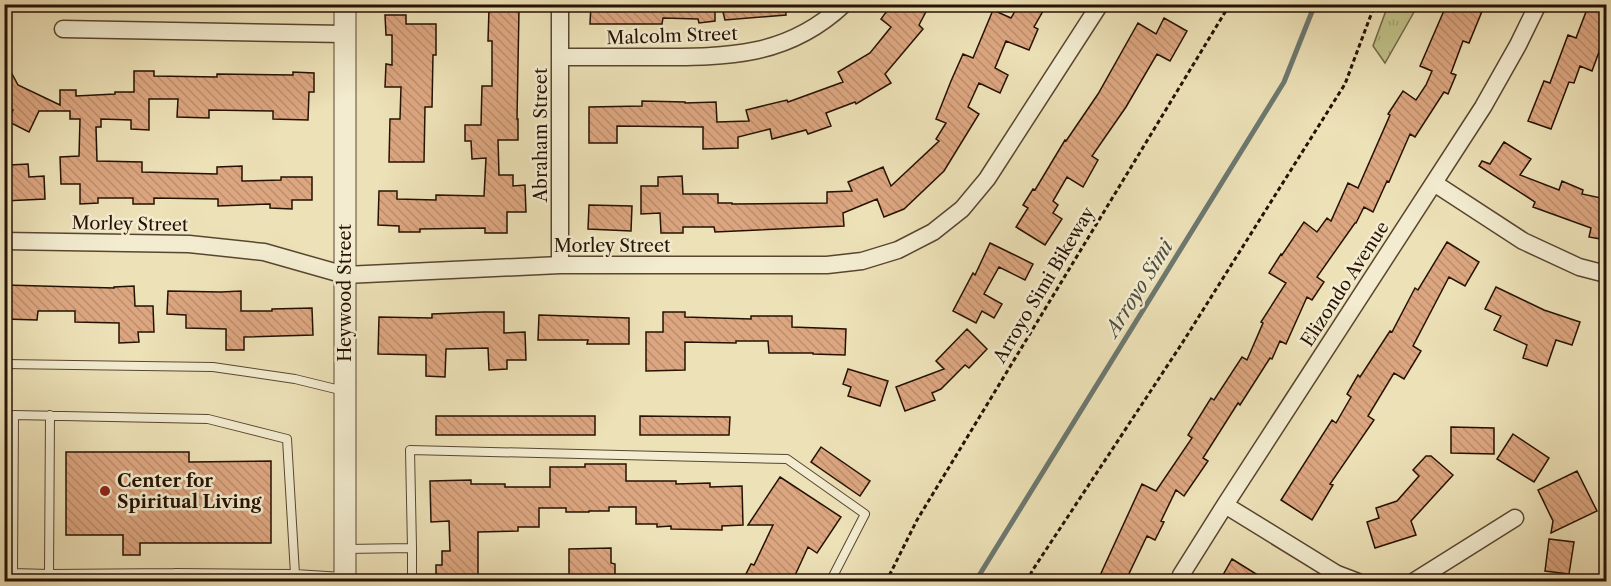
<svg xmlns="http://www.w3.org/2000/svg" width="1611" height="586" font-family="'Libre Caslon Text',serif">
	<style>
		.grass { fill: url(#grass-tufts); stroke: #736a46; stroke-width: 1.5 }
		.lines { fill: none; stroke-linecap: round; stroke-linejoin: round }
		.stream { stroke: #6c786f; stroke-width: 5 }
		.building { fill: url(#building-back-hatch); stroke: #261203; stroke-width: 1.5 }
		.service-casing { stroke: #584630; stroke-width: 10 }
		.minor-casing { stroke: #584630; stroke-width: 19 }
		.tertiary-casing { stroke: #584630; stroke-width: 23 }
		.path { stroke: #261203; stroke-width: 3; stroke-dasharray: 4.5 3; stroke-linecap: butt }
		.service { stroke: #f3ecd0; stroke-width: 8 }
		.minor { stroke: #f3ecd0; stroke-width: 16 }
		.tertiary { stroke: #f3ecd0; stroke-width: 21 }
		.poi-dot { fill: #8f2418; stroke: #f3ecd0; stroke-width: 2 }
		.labels { text-anchor: middle; stroke-width: 5; stroke-linejoin: round; paint-order: stroke }
		.street-label { font-size: 18px; fill: #261203; stroke: #f3ecd0 }
		.poi-label { font-size: 18px; font-weight: bold; fill: #261203; stroke: #f3ecd0; text-anchor: start }
		.water-label { font-size: 20px; font-style: italic; fill: #4f4e42; stroke: #f3ecd0 }
	</style>
	<defs>
		<pattern id="grass-tufts" width="24" height="20" patternUnits="userSpaceOnUse" patternTransform="scale(1.5)"><rect width="24" height="20" fill="#c0c189"/><path d="M3 7l-1-3M5 7V3M7 7l1-3M15 17l-1-3M17 17v-4M19 17l1-3" fill="none" stroke="#a5a575"/></pattern>
		<pattern id="building-back-hatch" width="6" height="6" patternUnits="userSpaceOnUse" patternTransform="scale(1.5)"><rect width="6" height="6" fill="#dca680"/><path d="M-1 5l2 2M0 0l6 6M5-1l2 2" fill="none" stroke="#bd8e6d"/></pattern>
	</defs>
	<rect width="100%" height="100%" fill="#ede1b7"/>
	<filter id="stains"><feTurbulence type="fractalNoise" baseFrequency=".00333" numOctaves="4"/><feColorMatrix values="0 0 0 0 .2 0 0 0 0 .09 0 0 0 0 .02 0 0 0 .5 -.17"/></filter>
	<radialGradient id="worn" r=".72"><stop offset=".6" stop-color="#630" stop-opacity="0"/><stop offset="1" stop-color="#630" stop-opacity=".3"/></radialGradient>
	<path class="grass" d="M1388,5H1418L1385,63L1373,46Z"/>
	<g class="lines">
		<path class="stream" d="M975,582L1284,82L1315,4"/>
	</g>
	<path class="building" d="M591,4H715V21L699,23L698,19L663,18L662,24H590Z
		M721,4H785L786,15L725,20Z
		M892,4H930L919,25L923,29L885,74L891,83L856,104L855,102L826,113L831,126L808,134L806,130L772,139L770,129L738,137V148L703,149V127L617,126V143H589V107L642,106V101L685,102V103L716,102L717,122L749,121L746,110L787,100L788,102L843,82L838,72L870,53L891,27L881,19Z
		M1019,4H1047L1034,27L1038,29L1029,50L1006,41L995,68L1008,75L1000,93L979,83L968,107L979,114L944,171L904,209L884,217L877,199L843,213L844,226L715,232L714,227H683V233H661L660,213L641,214V186H658V177L682,176L683,194H718V203H732V204L827,203V192L852,191L848,182L883,167L891,186L939,141L936,139L946,123L936,119L951,81L963,54L973,58L993,10L1011,18Z
		M1459,4H1485L1469,43L1463,41L1451,73L1456,75L1448,94L1444,92L1415,137L1410,134L1389,182L1387,181L1373,212L1364,207L1356,223H1355L1317,277L1324,282L1312,300L1307,297L1286,344L1280,341L1272,359L1270,358L1240,405L1238,403L1203,458L1208,461L1184,496L1176,490L1161,521L1164,522L1155,540L1147,536L1125,582H1097L1142,484L1156,491L1192,438L1188,435L1211,398L1214,400L1242,357L1247,360L1263,323L1261,322L1286,283L1269,273L1281,254L1282,255L1304,222L1317,232L1327,218L1331,221L1348,183L1358,188L1390,115L1388,114L1403,91L1416,100L1426,85L1432,71L1420,66L1446,6L1457,11Z
		M1589,4H1606V33L1592,71L1580,66L1574,83L1569,82L1551,129L1528,121L1544,81L1550,83L1568,35L1576,38Z
		M489,9H519L517,119H518V140H498L499,175H513V186L525,185L526,212H507V233H485V228L420,229V232H399V226L378,225L379,191H397V199L436,200V195L484,196L486,158L472,159L471,141H465V125H481L482,86H492V41H488Z
		M385,15H406V24H436V55H433L432,107H425L424,162H389L390,119H400L401,87H385L386,64L392,65V35H386Z
		M1164,18L1187,31L1170,61L1157,54L1126,107L1092,156L1098,160L1083,187L1067,177L1053,201L1058,205L1053,213L1062,219L1045,245L1016,227L1028,208L1023,205L1033,189L1035,190L1065,140L1066,141L1098,94L1138,23L1156,34Z
		M4,59L18,85L60,105V90H76V96L115,94V92H134V71H154V76L217,77V74L293,75V72L314,73V92H309L308,120L273,119V111L209,110V118L177,117L178,99H149V130L131,129V120L101,119V127H96L97,161L142,162V172L217,174V167L242,166V181L281,180V177H312V200H292V209L270,208V204L218,206V199L154,198V204H133V198H98V203L80,204V184H61L60,157L79,156L80,119H70V111H39L29,132L7,121L13,110L4,106Z
		M1504,142L1531,159L1520,175L1559,190L1562,181L1583,190L1582,194L1606,199V240L1589,237L1591,228L1533,207L1535,202L1479,166L1482,161L1490,164Z
		M28,164L29,177L44,176L45,199L4,201V174H11L10,165Z
		M589,205L632,206L631,231L588,229Z
		M1447,242L1479,262L1465,286L1449,277L1413,346L1421,351L1404,379L1394,373L1368,416L1374,420L1330,484L1333,485L1312,520L1281,500L1332,420L1336,423L1351,397L1347,394L1358,375L1360,377L1390,331L1392,332L1415,288L1418,290Z
		M990,243L1033,264L1025,280L999,267L984,294L1002,304L994,318L982,311L976,323L953,311L973,273L975,275Z
		M5,285L114,288V287L134,286L135,306H153L154,332H138L139,342L119,343V323L75,322V311H38L37,320L5,319Z
		M1496,287L1544,310L1580,322L1572,345L1556,340L1547,366L1523,358L1527,345L1494,330L1501,316L1485,309Z
		M168,291L221,292L241,291V311H272V309L312,308L313,335L244,337V350H226V329L186,328V315L167,314Z
		M483,312H504V333L525,332L526,360H507V369L489,370L488,348L446,349L445,377L426,376V355L378,354L379,317L432,318V314Z
		M663,312H685V317L751,319V316H792V327L846,329L845,355L813,354V353H769L768,341H736V343L685,342V370L646,371V332H663Z
		M539,315L629,318V344H587L588,340H538Z
		M967,329L987,349L969,368L965,365L941,389L932,393L935,400L905,411L896,387L944,369L936,361Z
		M848,369L888,381L880,406L848,396L851,387L843,384Z
		M436,416H595V435H436Z
		M640,416L730,417L729,435H640Z
		M1451,427L1494,428V454L1451,453Z
		M1513,434L1549,458L1534,482L1497,459Z
		M821,447L870,481L860,496L811,462Z
		M66,452H189V462L271,461V543H140V555H123V535H66Z
		M1426,456H1431L1453,475L1411,521L1416,535L1375,548L1367,522L1379,518L1376,508L1397,501L1419,476L1413,470Z
		M585,464H626V481H676V484L710,483V487L742,486L743,525L722,526V530L671,529V526L657,527V524H636V507H609V511H589V512H566V508H539V527H518V531L478,532V582H436V565H442V551H450L449,521L431,522L430,481L471,480V484H505V487H550V467H585Z
		M1577,471L1597,511L1551,533L1553,521L1538,490Z
		M780,477L841,517L817,553L808,547L792,582H742L751,564L754,565L773,525H748Z
		M1549,539L1574,542L1569,574L1545,571Z
		M611,548V563L615,564V582H569V549Z
		M1232,559L1269,582H1219Z"/>
	<g class="lines">
		<defs>
			<path id="service" d="M4,364L213,367L295,379L344,391
				M50,415L49,574L175,573
				M412,548V582
				M346,549L412,548L410,450L787,459L865,514L830,582
				M49,574L13,573L14,415L208,419L287,439L295,574
				M176,582L175,573L295,574L343,577"/>
			<path id="minor" d="M560,4V265
				M63,29L345,34
				M560,57C592,57 624,57 656,57C728,57 788,57 844,4
				M1434,183L1523,241L1579,267L1606,274
				M4,241L189,244L264,252L345,275L560,265H827L862,261L898,250L933,232L962,209L987,179L1100,4
				M1225,505L1337,574L1358,582
				M1179,582L1181,575L1225,505L1483,107L1518,45L1538,4
				M1413,582L1515,518"/>
			<path id="tertiary" d="M345,582V4"/>
		</defs>
		<use href="#service" class="service-casing"/>
		<use href="#minor" class="minor-casing"/>
		<use href="#tertiary" class="tertiary-casing"/>
		<path class="path" d="M886,582L917,520L1230,4
			M1027,582L1032,571L1181,345L1345,84L1375,4"/>
		<use href="#service" class="service"/>
		<use href="#minor" class="minor"/>
		<use href="#tertiary" class="tertiary"/>
	</g>
	<circle class="poi-dot" cx="105" cy="491" r="6"/>
	<g class="labels">
		<g class="street-label">
			<text transform="translate(672 36) rotate(-2)" y="6">Malcolm Street</text>
			<text transform="translate(541 135) rotate(-90)" y="6">Abraham Street</text>
			<text transform="translate(130 224) rotate(1)" y="6">Morley Street</text>
			<text x="612" y="252">Morley Street</text>
			<text transform="translate(1345 284) rotate(-57)" y="6">Elizondo Avenue</text>
			<text transform="translate(1044 285) rotate(-59)" y="6">Arroyo Simi Bikeway</text>
			<text transform="translate(345 293) rotate(-90)" y="6">Heywood Street</text>
		</g>
		<g class="poi-label">
			<text x="117" y="487">Center for<tspan x="117" dy="21">Spiritual Living</tspan></text>
		</g>
		<g class="water-label">
			<text transform="translate(1139 288) rotate(-58)" y="7">Arroyo Simi</text>
		</g>
	</g>
	<rect width="1611" height="586" fill="none" stroke="#ede1b7" stroke-width="24"/>
	<rect x="6" y="6" width="1599" height="574" fill="none" stroke="#261203" stroke-width="3"/>
	<rect x="12" y="12" width="1587" height="562" fill="none" stroke="#261203" stroke-width="1.5"/>
	<rect width="100%" height="100%" filter="url(#stains)"/>
	<rect width="100%" height="100%" fill="url(#worn)"/>
</svg>
